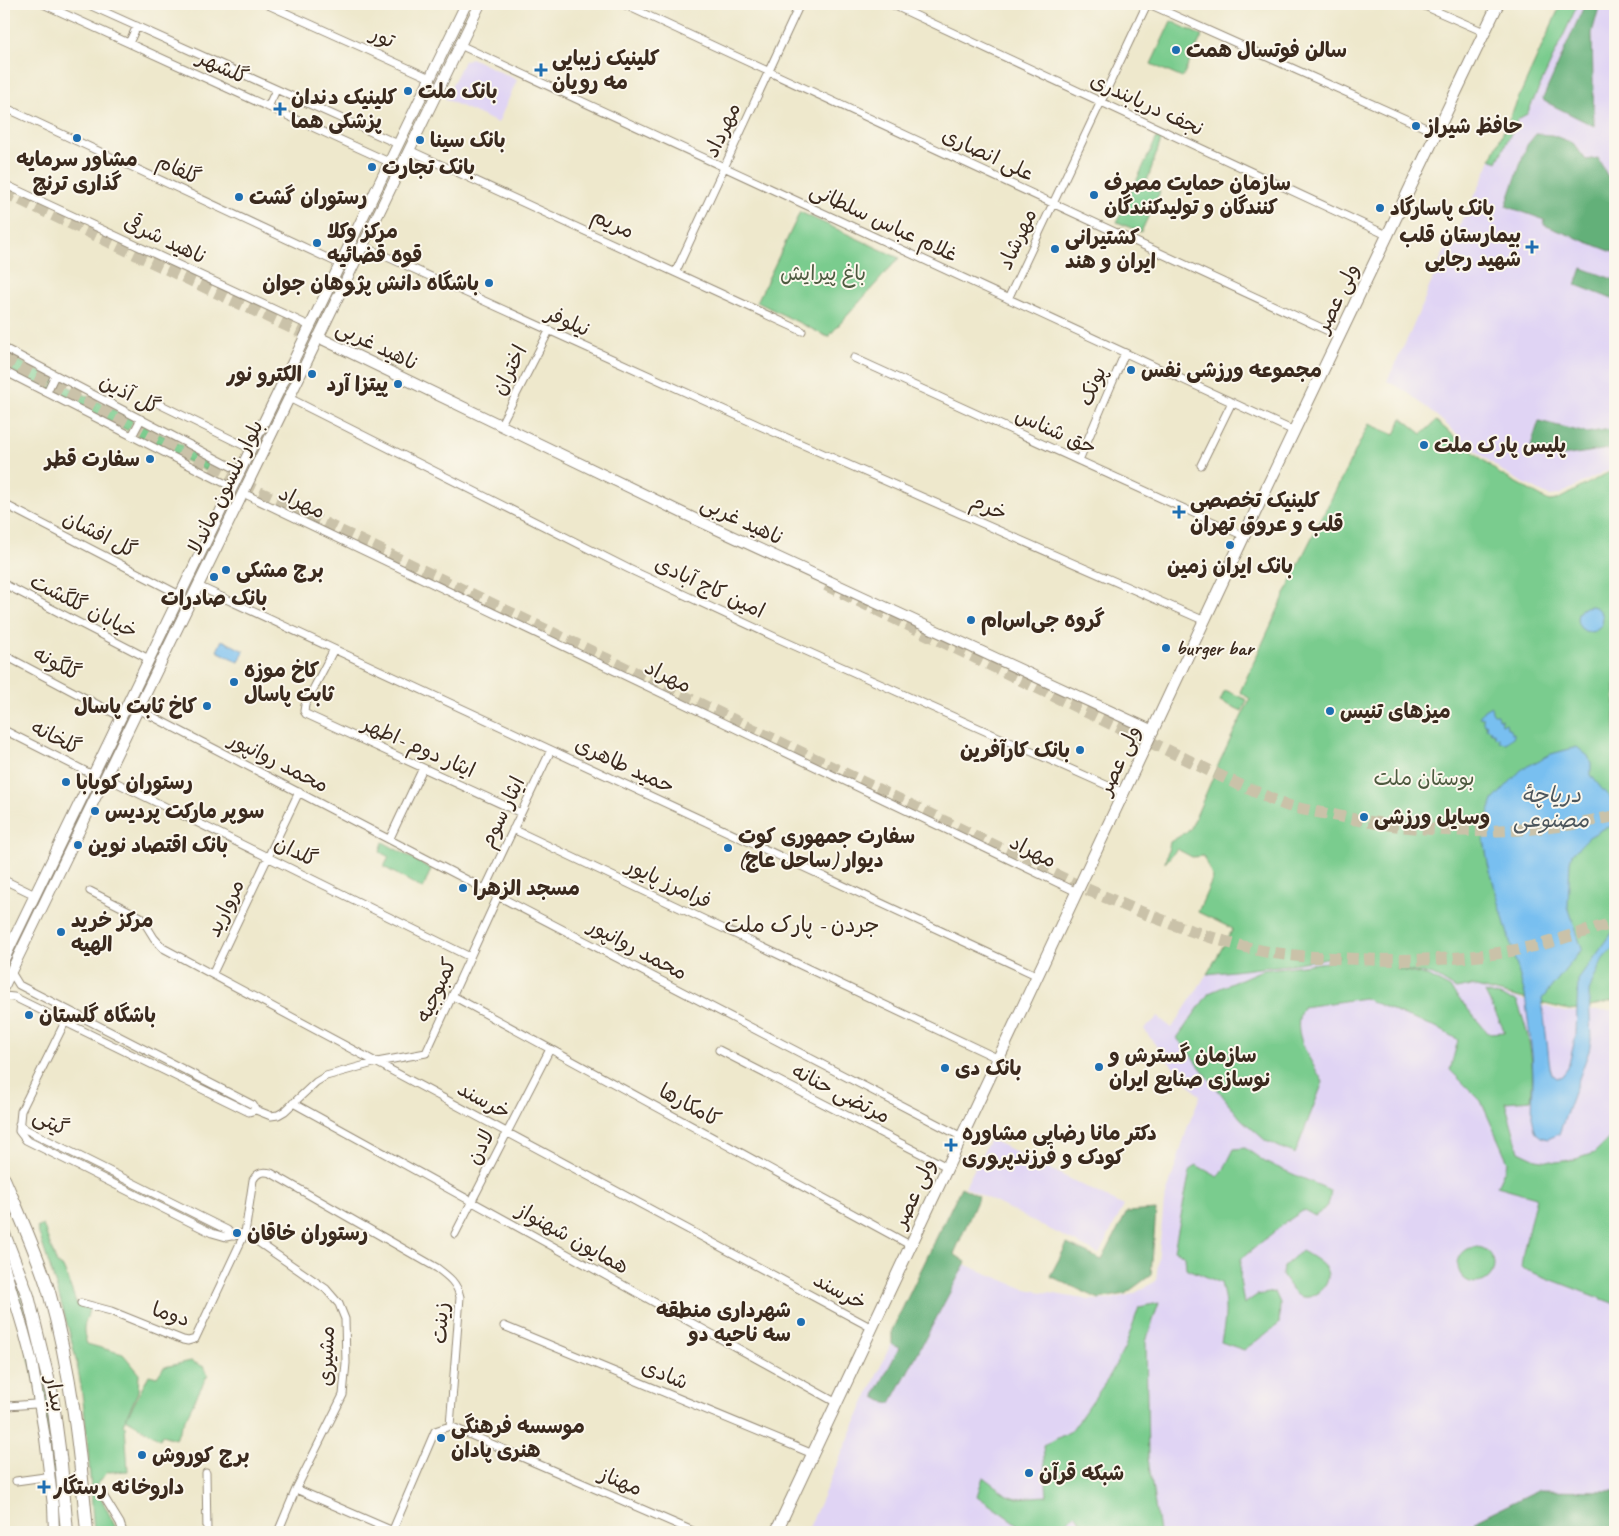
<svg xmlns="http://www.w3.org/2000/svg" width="1619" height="1536" font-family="Caveat,'Playpen Sans Arabic',sans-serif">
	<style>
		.built { fill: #e0d4f4 }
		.green { fill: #7acc8e; stroke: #5a7b56 }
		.forest { fill: #63b079; stroke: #4f6d4c }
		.water { fill: #78bff0; stroke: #5a7487 }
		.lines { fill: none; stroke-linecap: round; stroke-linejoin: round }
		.highway-tunnel { stroke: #cac2a9; stroke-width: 12; stroke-dasharray: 12 6; stroke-linecap: butt }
		.street-casing { stroke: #948975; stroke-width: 9 }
		.secondary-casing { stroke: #948975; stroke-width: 12 }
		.primary-casing { stroke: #948975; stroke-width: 13 }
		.highway-casing { stroke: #948975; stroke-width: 14 }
		.street { stroke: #fff; stroke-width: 7 }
		.secondary { stroke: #fff; stroke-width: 10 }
		.primary { stroke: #fff; stroke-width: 11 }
		.highway { stroke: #fff; stroke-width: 12 }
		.poi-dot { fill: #1f6fb2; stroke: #fbf7ec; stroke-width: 2 }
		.labels { text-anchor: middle; stroke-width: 4; stroke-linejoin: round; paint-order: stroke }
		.street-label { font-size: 21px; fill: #3b2a1e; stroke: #fbf7ec }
		.poi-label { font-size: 21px; font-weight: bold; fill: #3b2a1e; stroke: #fbf7ec; text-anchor: start }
		.park-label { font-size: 21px; fill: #4e5b40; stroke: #fbf7ec }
		.water-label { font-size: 22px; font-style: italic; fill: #4d575d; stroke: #fbf7ec }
		.neighbourhood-label { font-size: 22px; fill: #3b2a1e; stroke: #fbf7ec }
	</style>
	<rect width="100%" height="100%" fill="#fbf7ec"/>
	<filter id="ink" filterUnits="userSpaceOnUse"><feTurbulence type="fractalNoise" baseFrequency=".02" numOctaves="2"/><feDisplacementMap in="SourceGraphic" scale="10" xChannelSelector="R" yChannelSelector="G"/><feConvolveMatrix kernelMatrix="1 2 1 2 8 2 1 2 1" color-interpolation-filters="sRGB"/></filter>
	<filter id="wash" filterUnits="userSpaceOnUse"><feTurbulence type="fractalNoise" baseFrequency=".0096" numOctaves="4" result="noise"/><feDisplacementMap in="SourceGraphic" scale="20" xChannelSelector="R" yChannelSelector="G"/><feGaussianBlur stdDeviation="1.12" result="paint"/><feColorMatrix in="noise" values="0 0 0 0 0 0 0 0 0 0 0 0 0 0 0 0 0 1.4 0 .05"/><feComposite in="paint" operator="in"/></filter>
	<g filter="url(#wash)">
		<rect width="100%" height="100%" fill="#eee8cc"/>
		<path class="built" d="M1561,4H1615V466L1559,495L1549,496L1508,475L1481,455L1432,412L1407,392L1387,381L1411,331L1444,252L1452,242L1478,189Z
			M471,58L517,80L498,123L445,99L464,61Z
			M1342,956L1380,965L1433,975L1456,989L1472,986L1565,1012L1615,1010V1532H807L932,1251L1025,1289L1090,1300H1108L1133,1294L1156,1281L1164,1202L1188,1126L1200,1096L1164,1057L1144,1029L1158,1017L1172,1028L1207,974L1272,966Z
			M990,1139L1124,1206L1099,1254L965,1187Z"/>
		<path class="green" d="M1561,4H1578L1527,114L1518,119L1497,162L1491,159Z
			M1171,21L1202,36L1182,78L1151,64Z
			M1158,135L1162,137L1146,184L1160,192L1141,232L1117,222Z
			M800,212L899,258L828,337L757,302Z
			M4,353L211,460L206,471L4,367Z
			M1402,418L1422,434L1436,421L1500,474L1549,501L1557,500L1615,469V1000L1587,1008L1569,1010L1472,986L1456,989L1433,975L1397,969L1430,977L1450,988L1488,1033L1505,1032L1485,992L1517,1001C1530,1036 1535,1063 1531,1100L1505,1102L1519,1151L1536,1159L1557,1162L1576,1159L1594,1153L1615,1133V1304L1521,1268L1523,1253L1536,1197L1497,1186L1508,1162L1481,1101L1450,1070L1458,1040L1436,1027L1407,1017L1364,998L1303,1007C1289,1032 1311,1060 1323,1082L1295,1154L1266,1141L1241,1119L1177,1038L1209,993L1262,970L1327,962L1339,956L1286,965L1207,974L1233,929L1198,912L1213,878L1203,856L1192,857L1177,849L1165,863L1170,842L1190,830L1220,761L1250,699L1240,692L1305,551L1369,424L1395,435Z
			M1225,690L1247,700L1242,711L1220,701Z
			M383,842L431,869L423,889L384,867L389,857L380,852Z
			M1245,1148L1265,1162L1330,1190C1332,1203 1325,1209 1315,1216L1304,1210L1286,1222L1241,1259L1240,1280L1244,1304L1257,1295L1275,1292L1280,1303L1279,1324L1244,1350L1221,1342C1226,1319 1227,1305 1221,1283L1186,1268L1185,1256L1174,1250L1190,1171L1196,1165L1218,1177L1222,1173L1234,1149Z
			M43,1225L57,1264L64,1269L77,1305L89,1307C87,1326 80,1323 87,1344L123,1354L139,1373L138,1392L123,1424L125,1426L128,1471L108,1472L95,1486L118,1532H94C89,1473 88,1413 75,1355C65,1312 51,1270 37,1228Z
			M1458 1265a18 18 0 1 1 36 0a18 18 0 1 1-36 0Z
			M1301,1251C1309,1255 1317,1259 1324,1266C1338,1282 1312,1306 1296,1294C1291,1290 1286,1281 1282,1275L1283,1267Z
			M1159,1303L1146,1341L1148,1458L1159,1532H1089L1075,1514L1054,1532H1012L1017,1524L977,1496L983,1477L1007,1495L1017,1498L1047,1496L1043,1446L1071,1431L1108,1379L1125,1347L1139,1307Z
			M191,1361L204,1367L208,1374L175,1439L162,1435L160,1439L126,1419L149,1375L157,1377L164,1367Z"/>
		<path class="forest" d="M1585,4H1600L1592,33L1594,126L1544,101L1543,98Z
			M1536,134L1552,135L1573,143L1586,160L1598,158L1608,177L1615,185V253L1544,225L1545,220L1506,206L1527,145Z
			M1582,268L1615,280V300L1576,285Z
			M1615,415V448L1562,456L1542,454L1531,448L1532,442L1539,421L1586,433L1610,429Z
			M961,1187L979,1196L954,1254L966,1262L891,1403L882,1401L875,1397L876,1392L899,1348L892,1345V1330Z
			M1156,1210L1151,1275L1125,1294L1099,1299L1050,1276L1067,1244L1102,1260L1127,1212Z
			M4,1253C24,1300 40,1349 48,1399C55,1443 58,1488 63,1532H56L39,1396L4,1265Z
			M1538,1490L1615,1491V1532H1474L1475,1521Z"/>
		<path class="water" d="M1577 619a13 13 0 1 1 26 0a13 13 0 1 1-26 0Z
			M222,640L244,651L239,662L217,651Z
			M1491,706L1492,712L1494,714H1497L1498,719H1501L1502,724L1506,723L1507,728H1510L1511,733H1514V736L1506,743L1499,742V738L1495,737V734L1490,732L1491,730L1486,728L1487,725L1483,723V718L1479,717L1484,710Z
			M1577,747L1588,756L1591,763V775L1601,788L1615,803V826L1605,828L1589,837L1572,854L1570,862L1568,906L1582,949L1542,999L1550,1068L1552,1074L1557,1078L1562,1076L1568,1068L1576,1035L1578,980L1615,929V948L1609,952L1603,959L1592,983L1589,992L1591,1040L1589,1051L1559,1134L1548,1139L1541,1137L1536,1133L1534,1126L1532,1116L1533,1078L1532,1054L1525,995L1488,864L1484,839L1488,815L1493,800L1522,769L1551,754Z"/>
	</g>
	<g filter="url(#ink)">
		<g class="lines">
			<path class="highway-tunnel" d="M4,192L317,340
				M4,359L253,489L1079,886C1140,912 1203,939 1268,952C1291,956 1313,957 1336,958C1405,962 1475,961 1543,944C1567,937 1591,929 1615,923
				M826,585L1134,735C1174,752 1213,774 1254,791C1265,796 1277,802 1289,806C1303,810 1318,812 1333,815C1427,835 1522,837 1615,816"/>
			<defs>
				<path id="street" d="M43,4L389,162
					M87,4L398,144
					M266,4L430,78
					M623,4L1339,336
					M891,4L1389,236
					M1149,4L1437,133
					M1420,4L1484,32
					M129,43L137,26
					M460,45L1294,431
					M4,107L340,264
					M268,107L276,90
					M409,150L802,331
					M4,184L310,326
					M363,246L760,426L1205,621
					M676,271L800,4
					M1008,299L1147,4
					M4,348L240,471
					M854,358L1244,536
					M4,371L232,487
					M47,392L55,375
					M289,398L629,569L777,638L1124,793
					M157,403L251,449
					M501,424L549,331
					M132,436L141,419
					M1079,460L1125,353
					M1201,465L1232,402
					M243,493L1077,892
					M4,504L180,595
					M4,584L149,659
					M198,586L1038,976
					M334,649L305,705L304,711L306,714L521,813
					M4,655L121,717
					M138,709L962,1137
					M4,730L93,775
					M105,777L470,957
					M513,829L999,1059
					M390,838L423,768
					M4,880L35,895
					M485,889L551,750
					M90,891L141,917L154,938L163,948L872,1328
					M11,972L19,985L253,1105L256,1110
					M213,973L299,792
					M4,996L14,997L249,1112L256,1110
					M453,996L910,1245
					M70,1012L21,1111L19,1131L26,1140L212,1233L226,1237L245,1233
					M719,1050L947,1167
					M293,1103L837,1403
					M256,1110L271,1116L278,1115L285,1111L316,1082L326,1076L377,1062L426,1053L498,896
					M19,1124L25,1129L227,1230L234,1236
					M245,1233L326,1289L339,1304L345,1319L346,1363L343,1395L296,1489L278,1532
					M455,1234L550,1049
					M81,1303L111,1311L183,1340L188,1341L195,1339L245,1233L253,1180C257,1172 263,1171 271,1173L437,1268C449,1277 457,1283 460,1297L450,1426L435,1431L392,1532
					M504,1326L813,1454
					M8,1406L35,1404
					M450,1426L695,1532
					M206,1473L207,1532
					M16,1481L45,1477
					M296,1489L395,1532
					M101,1492L120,1523L123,1532"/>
				<path id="secondary" d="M318,337L697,520L1153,731
					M4,959L466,4
					M4,986L480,4
					M4,1265L24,1332L32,1362L45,1438L53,1506L54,1532"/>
				<path id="primary" d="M776,1532L1259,504C1338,337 1419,171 1498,4"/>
				<path id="highway" d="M4,1179C20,1216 37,1253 49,1292C71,1370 80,1451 87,1532
					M4,1234L28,1296L52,1395L61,1464L67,1532"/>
			</defs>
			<use href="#street" class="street-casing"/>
			<use href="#secondary" class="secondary-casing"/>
			<use href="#primary" class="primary-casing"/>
			<use href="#highway" class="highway-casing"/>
			<use href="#street" class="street"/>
			<use href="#secondary" class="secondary"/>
			<use href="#primary" class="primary"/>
			<use href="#highway" class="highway"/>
		</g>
	</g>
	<g class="poi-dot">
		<circle cx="1176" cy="50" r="5"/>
		<path d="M538.5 62.5h5v5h5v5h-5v5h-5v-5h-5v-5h5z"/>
		<circle cx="408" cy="91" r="5"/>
		<path d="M277.5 101.5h5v5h5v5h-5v5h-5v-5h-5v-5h5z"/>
		<circle cx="1416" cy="126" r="5"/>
		<circle cx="77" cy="138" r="5"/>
		<circle cx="420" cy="140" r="5"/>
		<circle cx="372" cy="167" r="5"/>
		<circle cx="1094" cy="195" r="5"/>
		<circle cx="239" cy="197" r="5"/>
		<circle cx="1380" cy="208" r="5"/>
		<circle cx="317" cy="243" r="5"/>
		<path d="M1529.5 239.5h5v5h5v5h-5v5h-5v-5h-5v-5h5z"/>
		<circle cx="1055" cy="249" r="5"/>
		<circle cx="489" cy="283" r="5"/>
		<circle cx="1131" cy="370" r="5"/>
		<circle cx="312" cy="374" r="5"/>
		<circle cx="398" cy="384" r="5"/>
		<circle cx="1424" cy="445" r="5"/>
		<circle cx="150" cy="459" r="5"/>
		<path d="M1176.5 504.5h5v5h5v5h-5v5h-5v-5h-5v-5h5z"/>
		<circle cx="1230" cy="545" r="5"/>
		<circle cx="226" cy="570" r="5"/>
		<circle cx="214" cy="577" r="5"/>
		<circle cx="971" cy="620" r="5"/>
		<circle cx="1166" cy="648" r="5"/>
		<circle cx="234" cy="682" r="5"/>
		<circle cx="207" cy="706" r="5"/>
		<circle cx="1330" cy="711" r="5"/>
		<circle cx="1080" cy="750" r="5"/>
		<circle cx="66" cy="782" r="5"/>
		<circle cx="95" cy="811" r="5"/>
		<circle cx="1364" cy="817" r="5"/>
		<circle cx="78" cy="845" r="5"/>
		<circle cx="728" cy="848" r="5"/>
		<circle cx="463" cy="888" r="5"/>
		<circle cx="61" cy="932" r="5"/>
		<circle cx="29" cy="1015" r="5"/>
		<circle cx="1099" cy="1067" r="5"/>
		<circle cx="945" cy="1068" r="5"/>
		<path d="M948.5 1137.5h5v5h5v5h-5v5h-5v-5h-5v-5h5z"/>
		<circle cx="237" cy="1233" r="5"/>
		<circle cx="801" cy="1322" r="5"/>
		<circle cx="441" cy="1438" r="5"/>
		<circle cx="142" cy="1455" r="5"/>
		<circle cx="1029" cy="1473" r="5"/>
		<path d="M41.5 1479.5h5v5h5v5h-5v5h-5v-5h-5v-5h5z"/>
	</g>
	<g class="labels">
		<g class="street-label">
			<text transform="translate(383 37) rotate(24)" y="7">تور</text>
			<text transform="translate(223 67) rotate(25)" y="7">گلشهر</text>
			<text transform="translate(1147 104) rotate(25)" y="7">نجف دریابندری</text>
			<text transform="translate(722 130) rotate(-65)" y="7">مهرداد</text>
			<text transform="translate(988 154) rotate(25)" y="7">علی انصاری</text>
			<text transform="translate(179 169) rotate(25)" y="7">گلفام</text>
			<text transform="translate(884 222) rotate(25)" y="7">غلام عباس سلطانی</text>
			<text transform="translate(613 223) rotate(25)" y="7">مریم</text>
			<text transform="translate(165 239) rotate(25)" y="7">ناهید شرقی</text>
			<text transform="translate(1017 239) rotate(-65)" y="7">مهرشاد</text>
			<text transform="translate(1337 298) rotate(-64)" y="7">ولی عصر</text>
			<text transform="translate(568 321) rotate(24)" y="7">نیلوفر</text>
			<text transform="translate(377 345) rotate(26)" y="7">ناهید غربی</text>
			<text transform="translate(509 370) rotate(-63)" y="7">اختران</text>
			<text transform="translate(1092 386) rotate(-67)" y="7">پونک</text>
			<text transform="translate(130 394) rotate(27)" y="7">گل آذین</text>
			<text transform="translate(1056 431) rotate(24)" y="7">حق شناس</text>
			<text transform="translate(225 487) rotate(-64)" y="7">بلوار نلسون ماندلا</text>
			<text transform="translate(302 502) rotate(26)" y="7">مهراد</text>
			<text transform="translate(989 507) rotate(24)" y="7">خرم</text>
			<text transform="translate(742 520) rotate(25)" y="7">ناهید غربی</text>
			<text transform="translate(100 534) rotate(27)" y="7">گل‌ افشان</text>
			<text transform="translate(710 587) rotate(25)" y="7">امین کاج آبادی</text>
			<text transform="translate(84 606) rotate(27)" y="7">خیابان گلگشت</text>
			<text transform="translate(57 663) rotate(28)" y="7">گلگونه</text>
			<text transform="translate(668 676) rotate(26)" y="7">مهراد</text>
			<text transform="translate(56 737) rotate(27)" y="7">گلخانه</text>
			<text transform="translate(419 747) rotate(24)" y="7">ایثار دوم -اطهر</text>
			<text transform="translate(1119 760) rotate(-65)" y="7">ولی عصر</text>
			<text transform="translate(279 762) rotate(27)" y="7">محمد روانپور</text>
			<text transform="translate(625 765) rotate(25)" y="7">حمید طاهری</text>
			<text transform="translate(502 812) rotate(-64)" y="7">ایثار سوم</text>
			<text transform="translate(296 851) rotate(26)" y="7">گلدان</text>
			<text transform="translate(1033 851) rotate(26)" y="7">مهراد</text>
			<text transform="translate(669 883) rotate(25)" y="7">فرامرز پایور</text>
			<text transform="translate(225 908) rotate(-64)" y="7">مروارید</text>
			<text transform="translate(638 949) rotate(28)" y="7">محمد روانپور</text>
			<text transform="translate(436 990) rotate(-65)" y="7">کمبوجیه</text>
			<text transform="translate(841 1093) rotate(27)" y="7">مرتضی حنانه</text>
			<text transform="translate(484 1100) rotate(28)" y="7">خرسند</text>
			<text transform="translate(690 1105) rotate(29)" y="7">کامکارها</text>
			<text transform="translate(51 1122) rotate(27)" y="7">گیتی</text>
			<text transform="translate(480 1147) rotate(-63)" y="7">لادن</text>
			<text transform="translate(914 1193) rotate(-65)" y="7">ولی عصر</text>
			<text transform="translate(573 1238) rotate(29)" y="7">همایون شهنواز</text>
			<text transform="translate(840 1291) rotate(28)" y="7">خرسند</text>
			<text transform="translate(171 1314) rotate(18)" y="7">دوما</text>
			<text transform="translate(440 1323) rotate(-87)" y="7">زینت</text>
			<text transform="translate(326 1356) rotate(-88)" y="7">مشیری</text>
			<text transform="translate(665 1374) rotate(22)" y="7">شادی</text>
			<text transform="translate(56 1394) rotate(80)" y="7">بیدار</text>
			<text transform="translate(621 1481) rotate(23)" y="7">مهناز</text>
		</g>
		<g class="poi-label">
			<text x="1186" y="57">سالن فوتسال همت</text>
			<text x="552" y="65">کلینیک زیبایی<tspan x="552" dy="24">مه رویان</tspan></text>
			<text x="418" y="98">بانک ملت</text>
			<text x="291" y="104">کلینیک دندان<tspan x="291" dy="24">پزشکی هما</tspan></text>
			<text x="1426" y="133">حافظ شیراز</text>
			<text x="430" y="147">بانک سینا</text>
			<text x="77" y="166" text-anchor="middle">مشاور سرمایه<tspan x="77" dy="24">گذاری ترنج</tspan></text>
			<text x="382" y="174">بانک تجارت</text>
			<text x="1104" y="190">سازمان حمایت مصرف<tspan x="1104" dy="24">کنندگان و تولیدکنندگان</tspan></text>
			<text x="249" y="204">رستوران گشت</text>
			<text x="1390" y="215">بانک پاسارگاد</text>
			<text x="327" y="238">مرکز وکلا<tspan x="327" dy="24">قوه قضائیه</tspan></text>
			<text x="1521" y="242" text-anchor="end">بیمارستان قلب<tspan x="1521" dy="24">شهید رجایی</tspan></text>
			<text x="1065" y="244">کشتیرانی<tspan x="1065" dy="24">ایران و هند</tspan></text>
			<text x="479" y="290" text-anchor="end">باشگاه دانش پژوهان جوان</text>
			<text x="1141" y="377">مجموعه ورزشی نفس</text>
			<text x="302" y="381" text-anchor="end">الكترو نور</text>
			<text x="388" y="391" text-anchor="end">پیتزا آرد</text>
			<text x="1434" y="452">پلیس پارک ملت</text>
			<text x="140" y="466" text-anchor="end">سفارت قطر</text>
			<text x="1190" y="507">کلینیک تخصصی<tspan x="1190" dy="24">قلب و عروق تهران</tspan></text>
			<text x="1230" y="573" text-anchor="middle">بانک ایران زمین</text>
			<text x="236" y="577">برج مشکی</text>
			<text x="214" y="605" text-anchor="middle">بانک صادرات</text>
			<text x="981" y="627">گروه جی‌اس‌ام</text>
			<text x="1176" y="655">burger bar</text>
			<text x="244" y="677">کاخ موزه<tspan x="244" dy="24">ثابت پاسال</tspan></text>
			<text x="197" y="713" text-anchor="end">کاخ ثابت پاسال</text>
			<text x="1340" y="718">میزهای تنیس</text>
			<text x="1070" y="757" text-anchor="end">بانک کارآفرین</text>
			<text x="76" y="789">رستوران کوبابا</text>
			<text x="105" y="818">سوپر مارکت پردیس</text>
			<text x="1374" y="824">وسایل ورزشی</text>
			<text x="738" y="843">سفارت جمهوری کوت<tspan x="738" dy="24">دیوار (ساحل عاج)</tspan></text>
			<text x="88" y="852">بانک اقتصاد نوین</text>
			<text x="473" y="895">مسجد الزهرا</text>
			<text x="71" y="927">مرکز خرید<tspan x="71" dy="24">الهیه</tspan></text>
			<text x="39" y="1022">باشگاه گلستان</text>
			<text x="1109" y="1062">سازمان گسترش و<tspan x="1109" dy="24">نوسازی صنایع ایران</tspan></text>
			<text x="955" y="1075">بانک دی</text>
			<text x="962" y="1140">دکتر مانا رضایی مشاوره<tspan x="962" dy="24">کودک و فرزندپروری</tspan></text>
			<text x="247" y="1240">رستوران خاقان</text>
			<text x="791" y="1317" text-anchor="end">شهرداری منطقه<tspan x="791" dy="24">سه ناحیه دو</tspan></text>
			<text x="451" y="1433">موسسه فرهنگی<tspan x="451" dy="24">هنری پادان</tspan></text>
			<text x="152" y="1462">برج کوروش</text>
			<text x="1039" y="1480">شبکه قرآن</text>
			<text x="54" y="1494">داروخانه رستگار</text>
		</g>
		<g class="park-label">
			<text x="823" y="280">باغ پیرایش</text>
			<text x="1424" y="785">بوستان ملت</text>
		</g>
		<g class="water-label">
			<text x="1551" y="802">دریاچهٔ<tspan x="1551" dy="25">مصنوعی</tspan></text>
		</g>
		<g class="neighbourhood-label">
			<text x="802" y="932">جردن - پارک ملت</text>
		</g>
	</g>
	<rect width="1619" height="1536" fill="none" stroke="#fbf7ec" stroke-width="20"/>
</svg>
